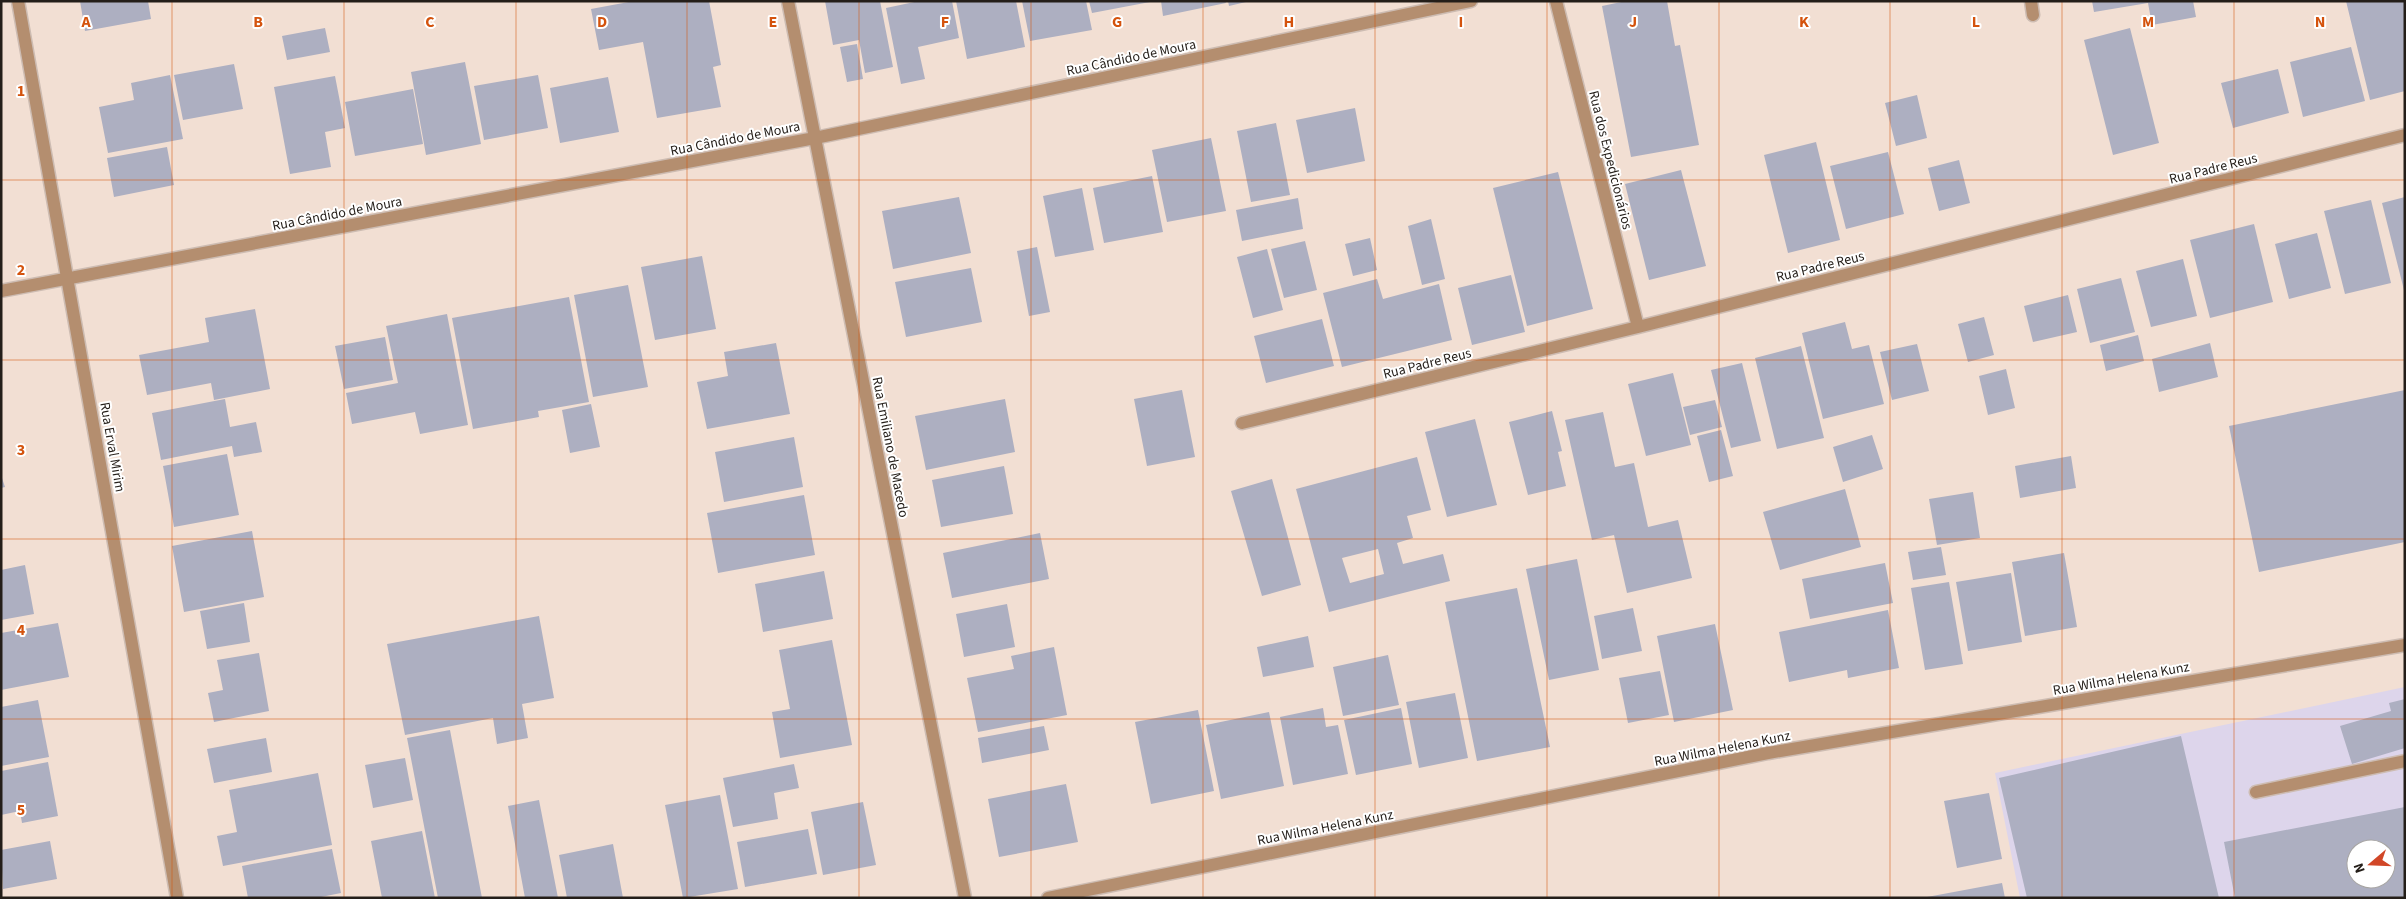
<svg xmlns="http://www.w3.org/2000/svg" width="2406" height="899" font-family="'Source Sans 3',sans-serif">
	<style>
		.industrial { fill: #ddd5eb; fill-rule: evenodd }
		.building { fill: #adafc1; fill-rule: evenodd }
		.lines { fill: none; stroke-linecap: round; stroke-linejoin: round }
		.service-casing { stroke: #cdbcb2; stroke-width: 15 }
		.minor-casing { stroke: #cdbcb2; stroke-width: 15 }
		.service { stroke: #b48e6f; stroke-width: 12 }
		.minor { stroke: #b48e6f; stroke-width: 12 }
		.grid { fill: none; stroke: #d4530d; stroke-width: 1; stroke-opacity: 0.55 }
		.labels { text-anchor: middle; stroke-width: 4; stroke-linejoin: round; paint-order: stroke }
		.street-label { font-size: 14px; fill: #241e19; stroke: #fff }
		.grid-label { font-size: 16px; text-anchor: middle; font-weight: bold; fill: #d4530d; stroke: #fff; stroke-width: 4; stroke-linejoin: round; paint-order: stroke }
	</style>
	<rect width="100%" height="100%" fill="#f2dfd3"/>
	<path class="industrial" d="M2405,687V898H2020L1995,773ZM2356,849H2386V879H2356Z"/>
	<path class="building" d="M80,1H148L151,19L85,31Z
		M634,1H709L721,65L713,67L721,107L657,118L643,42L599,50L591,9Z
		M825,1H880L893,67L865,73L859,40L833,45Z
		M919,1H952L959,38L918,47L925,79L901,84L886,8Z
		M956,1H1016L1025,47L967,59Z
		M1022,1H1086L1092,30L1030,41Z
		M1089,1H1150V2L1092,13Z
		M1161,1H1225L1226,3L1163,16Z
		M1228,1H1246V2L1229,6Z
		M1626,1H1667L1675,46L1680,45L1699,145L1631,157L1602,6Z
		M2092,1H2193L2196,17L2152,25L2148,3L2094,12Z
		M2346,1H2405V91L2370,100Z
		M325,28L330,52L287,60L282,36Z
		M2130,28L2159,143L2113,155L2084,40Z
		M857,44L863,79L847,82L840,47Z
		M2351,47L2365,101L2303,117L2290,62Z
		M465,62L481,144L426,155L411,72Z
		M234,64L243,109L183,120L174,75Z
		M2278,69L2289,113L2233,128L2221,83Z
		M170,75L183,139L108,153L99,107L134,100L131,83Z
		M538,75L548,128L484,140L474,86Z
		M335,76L345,128L325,132L331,167L290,174L274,87Z
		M608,77L619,132L560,143L550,88Z
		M413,89L423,144L355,156L345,102Z
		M1917,95L1927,138L1896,146L1885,103Z
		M1355,108L1365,161L1307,173L1296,120Z
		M1276,123L1290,195L1251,202L1237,131Z
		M1211,138L1226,211L1167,222L1152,150Z
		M1816,142L1840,240L1788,253L1764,155Z
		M167,147L174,185L114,197L107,158Z
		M1888,152L1904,214L1846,229L1830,166Z
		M1959,160L1970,203L1939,211L1928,168Z
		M1681,170L1706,266L1649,280L1625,184Z
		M1558,172L1593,309L1527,326L1493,188Z
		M1152,176L1163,232L1104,243L1093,188Z
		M1082,188L1094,250L1055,257L1043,196Z
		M959,197L971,253L893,269L882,211Z
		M2405,197V290H2404L2382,203Z
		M1298,198L1303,229L1242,241L1236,210Z
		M2371,200L2391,283L2345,294L2324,211Z
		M1431,219L1445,279L1422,285L1408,226Z
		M2254,224L2273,302L2210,318L2190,240Z
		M2317,233L2331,288L2289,299L2275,244Z
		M1370,238L1377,270L1353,276L1345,244Z
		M1305,241L1317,290L1284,298L1271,249Z
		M1037,247L1050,312L1029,316L1017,251Z
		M1267,249L1283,310L1253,318L1237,257Z
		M702,256L716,329L655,340L641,267Z
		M2183,259L2197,316L2151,327L2136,271Z
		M971,268L982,322L906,337L895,282Z
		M1511,275L1525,332L1472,345L1458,288Z
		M2121,278L2135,332L2090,343L2077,289Z
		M1377,279L1383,299L1439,284L1452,340L1342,367L1323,293Z
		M628,285L648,387L593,397L574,295Z
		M2068,295L2077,332L2033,342L2024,306Z
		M569,297L589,402L538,411L539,417L473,429L452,318Z
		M255,309L270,389L214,400L211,383L147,395L139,355L209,342L205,318Z
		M447,314L468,425L420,434L415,412L352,424L346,393L398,383L386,326Z
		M1984,317L1994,355L1968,362L1958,324Z
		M1322,319L1334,366L1266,383L1254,336Z
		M1845,322L1852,349L1869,345L1884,404L1823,419L1802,333Z
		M2138,335L2144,361L2106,371L2100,345Z
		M385,337L393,380L344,389L335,346Z
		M776,343L790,414L707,429L697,382L728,376L724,352Z
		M2210,343L2218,377L2159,392L2152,359Z
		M1917,344L1929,391L1892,400L1880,352Z
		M1801,346L1824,438L1777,449L1755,358Z
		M1742,363L1761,441L1731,448L1711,370Z
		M2006,369L2015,408L1988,415L1979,376Z
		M1673,373L1691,445L1646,456L1628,384Z
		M1182,390L1195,457L1147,466L1134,399Z
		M2405,390V542L2259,572L2229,426Z
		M225,399L230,427L256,422L262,452L234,457L232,446L161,460L152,413Z
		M1005,399L1015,452L926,470L915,416Z
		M1715,400L1722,427L1690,435L1683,407Z
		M591,404L600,447L570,453L562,410Z
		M1552,411L1562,451L1558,452L1566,486L1528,495L1509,422Z
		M1603,412L1615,467L1634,463L1648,527L1678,520L1692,578L1627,593L1614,535L1592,540L1565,420Z
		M1475,419L1497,505L1447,517L1425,432Z
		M1721,430L1733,476L1709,482L1697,436Z
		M1872,435L1883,469L1843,482L1833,447Z
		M794,437L803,487L724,502L715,452Z
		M227,454L239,515L174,527L163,466Z
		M2071,456L2076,488L2020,498L2015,466Z
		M1417,457L1431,510L1407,516L1413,538L1397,543L1403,564L1443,554L1450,581L1329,612L1296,489ZM1378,549L1384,574L1350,583L1342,558Z
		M1004,466L1013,514L941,527L932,480Z
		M1,475L5,487L1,488Z
		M1272,479L1301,585L1262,596L1231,491Z
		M1845,489L1861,547L1780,570L1763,512Z
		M1973,492L1980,538L1937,545L1929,499Z
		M804,495L815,555L718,573L707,513Z
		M252,531L264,597L184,612L172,546Z
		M1040,533L1049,579L952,598L943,553Z
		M1941,547L1946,575L1913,580L1908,552Z
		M2064,553L2077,627L2025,636L2012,562Z
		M1577,559L1599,670L1549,680L1526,569Z
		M1885,563L1893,603L1810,619L1802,579Z
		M25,565L34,614L1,620V570Z
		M824,571L833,619L763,632L755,584Z
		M2011,573L2022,642L1968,651L1956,582Z
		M1949,582L1963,664L1925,670L1911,588Z
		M1517,588L1550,747L1477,761L1445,602Z
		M244,603L250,642L207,649L200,611Z
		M1007,604L1015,647L964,657L956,614Z
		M1633,608L1642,651L1602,659L1594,616Z
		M1888,610L1899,668L1848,678L1847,670L1789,682L1779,632Z
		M539,616L554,698L522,704L528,738L497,744L493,718L405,735L387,644Z
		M58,623L69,677L1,690V633Z
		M1715,624L1733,710L1674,722L1657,636Z
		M1308,636L1314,667L1263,677L1257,647Z
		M832,640L852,745L780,758L772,712L790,709L779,650Z
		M1054,647L1067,715L978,732L967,678L1014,669L1011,656Z
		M259,653L269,711L214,722L208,693L223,690L217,660Z
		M1388,655L1399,705L1343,716L1333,667Z
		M1660,671L1669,715L1628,723L1619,678Z
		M1455,693L1468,758L1419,768L1406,702Z
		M2405,699V748L2352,764L2340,726L2391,711L2389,703Z
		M38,700L49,757L1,766V707Z
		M1323,708L1326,727L1338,725L1348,774L1293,785L1280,717Z
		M1401,708L1412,764L1356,775L1344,720Z
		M1198,710L1214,791L1151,804L1135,722Z
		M1269,712L1284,786L1221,799L1206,725Z
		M1044,726L1049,750L982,763L978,738Z
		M450,730L482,898H438L407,738Z
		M2181,736L2219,898H2027L1999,778Z
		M266,738L272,772L214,783L207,749Z
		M405,758L413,800L373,808L365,765Z
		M48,762L58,816L22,823L20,811L1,815V771Z
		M794,764L799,788L774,793L778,819L733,827L723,778Z
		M318,773L332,845L223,866L217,836L237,832L229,790Z
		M1066,784L1078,842L999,857L988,799Z
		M1989,793L2002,859L1957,868L1944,801Z
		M720,795L738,889L683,898L665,805Z
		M539,800L558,898H525L508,806Z
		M863,802L876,865L823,875L811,812Z
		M2405,807V898H2235L2224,842ZM2356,849H2386V879H2356Z
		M808,829L817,874L745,887L737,842Z
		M422,831L435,898H382L371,841Z
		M50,841L57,879L3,889L1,850Z
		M613,844L623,898H567L559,855Z
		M332,849L341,893L316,898H248L242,866Z
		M2002,883L2005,898H1927V897Z"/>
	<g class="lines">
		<defs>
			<path id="service" d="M2256,792L2405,761"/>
			<path id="minor" d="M18,1L177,898
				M788,1L965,898
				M1556,1L1638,327
				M2031,1L2033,15
				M1,291L815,138L1471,1
				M1242,423L1638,327L2405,135
				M1048,898L1768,753L2405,645"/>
		</defs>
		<use href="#service" class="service-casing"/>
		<use href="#minor" class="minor-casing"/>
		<use href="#service" class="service"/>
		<use href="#minor" class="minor"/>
	</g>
	<path class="grid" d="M172,1V898M344,1V898M516,1V898M687,1V898M859,1V898M1031,1V898M1203,1V898M1375,1V898M1547,1V898M1719,1V898M1890,1V898M2062,1V898M2234,1V898M1,180H2405M1,360H2405M1,539H2405M1,719H2405"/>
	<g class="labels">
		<g class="street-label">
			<text transform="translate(1131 57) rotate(-12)" y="5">Rua Cândido de Moura</text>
			<text transform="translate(735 138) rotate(-11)" y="5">Rua Cândido de Moura</text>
			<text transform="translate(1611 160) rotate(76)" y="5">Rua dos Expedicionários</text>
			<text transform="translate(2213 168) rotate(-14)" y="5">Rua Padre Reus</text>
			<text transform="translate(337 213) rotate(-11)" y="5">Rua Cândido de Moura</text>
			<text transform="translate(1820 266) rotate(-14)" y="5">Rua Padre Reus</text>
			<text transform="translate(1427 363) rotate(-14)" y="5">Rua Padre Reus</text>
			<text transform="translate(113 447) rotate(80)" y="5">Rua Erval Mirim</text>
			<text transform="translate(891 447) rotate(79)" y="5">Rua Emiliano de Macedo</text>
			<text transform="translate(2121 678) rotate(-10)" y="5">Rua Wilma Helena Kunz</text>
			<text transform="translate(1722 748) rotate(-11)" y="5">Rua Wilma Helena Kunz</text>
			<text transform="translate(1325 827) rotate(-11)" y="5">Rua Wilma Helena Kunz</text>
		</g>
	</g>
	<g class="grid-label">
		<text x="86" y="27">A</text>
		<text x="258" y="27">B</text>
		<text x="430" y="27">C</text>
		<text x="602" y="27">D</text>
		<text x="773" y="27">E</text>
		<text x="945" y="27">F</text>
		<text x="1117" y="27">G</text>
		<text x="1289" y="27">H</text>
		<text x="1461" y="27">I</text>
		<text x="1633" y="27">J</text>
		<text x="1804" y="27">K</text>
		<text x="1976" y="27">L</text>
		<text x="2148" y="27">M</text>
		<text x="2320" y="27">N</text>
		<text x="21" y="96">1</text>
		<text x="21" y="275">2</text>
		<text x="21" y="455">3</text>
		<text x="21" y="635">4</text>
		<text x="21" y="815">5</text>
	</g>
	<rect width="2406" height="899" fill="none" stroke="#241e19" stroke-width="5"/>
	<g transform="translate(2371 864) rotate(251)"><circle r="24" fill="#ffffff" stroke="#a7a5a3"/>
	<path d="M0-4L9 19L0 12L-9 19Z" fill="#d14728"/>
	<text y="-8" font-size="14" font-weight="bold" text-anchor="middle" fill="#241e19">N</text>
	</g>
</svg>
